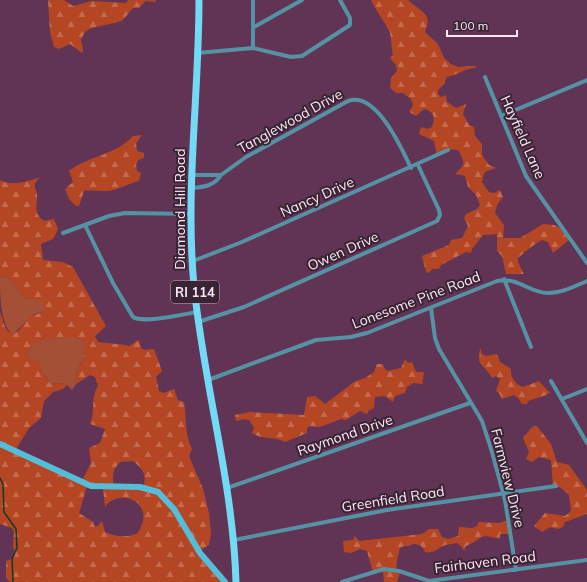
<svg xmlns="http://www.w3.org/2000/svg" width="587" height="582" font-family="Mulish,sans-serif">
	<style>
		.grass { fill: #a45037 }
		.forest { fill: url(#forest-firs); fill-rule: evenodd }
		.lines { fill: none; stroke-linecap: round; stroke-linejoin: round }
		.stream { stroke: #113b25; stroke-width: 1.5 }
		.street { stroke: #5593a4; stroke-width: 4 }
		.secondary { stroke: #54bdd8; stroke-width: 6 }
		.primary { stroke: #73daf6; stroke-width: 7 }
		.labels { text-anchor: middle; stroke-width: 4; stroke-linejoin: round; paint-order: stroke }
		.shield { fill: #392433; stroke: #c3acbc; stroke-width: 1 }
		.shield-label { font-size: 13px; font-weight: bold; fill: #fee7f7 }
		.street-label { font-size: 14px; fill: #fee7f7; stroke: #392433 }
	</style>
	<defs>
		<pattern id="forest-firs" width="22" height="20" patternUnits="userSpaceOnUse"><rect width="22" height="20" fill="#b54624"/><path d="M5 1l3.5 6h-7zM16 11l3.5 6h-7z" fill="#c46a4f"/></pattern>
	</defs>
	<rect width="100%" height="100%" fill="#613455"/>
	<path class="grass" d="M0,276L11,279L24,298L37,299L45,304L46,311L34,314L13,334C0,327 0,293 0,276Z
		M50,338H77L83,340C91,359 74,365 76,384L72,390L66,384L50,383C44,372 31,365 27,352C33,342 39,340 50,338Z"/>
	<path class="forest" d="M48,0H64L73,6L92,1L126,3L128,0H156L155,2L146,1L139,8H133L122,21L92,28L86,31L81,39L83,50L82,53L70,44L59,49L54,47L50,32Z
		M371,0H408C422,13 433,13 425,32L438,44L444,58L451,64L458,67L475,66L476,68C465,68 458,75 447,77L444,84L438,90V94L441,97L446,95L447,102L456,108L466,104L463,114L469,125L474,127L475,136L482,144V155L489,165L496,168C485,173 485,168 482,182L489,192L494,193L500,190L503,197L497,205L495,213L504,225L503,238H520L543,224L554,225L560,228L569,240L553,253L548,242L542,240C533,245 526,251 518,258V262L524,274H506L502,256L497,251V234L483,235L472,249L471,253L466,252L441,265L439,269H432L429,273L426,272L422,256L449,245L451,240L462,238L468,226L464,218L466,214L477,209L480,205L476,195L468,187L465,176L456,174C463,163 467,168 459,151C451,147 444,151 437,156L434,141L419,134L421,127L428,129L432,127C435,117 435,112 424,109L416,116L409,112L413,105L411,99L403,93H396L390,88L391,78L397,71L396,65L390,58L393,55C391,48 392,41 390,33C387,25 376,11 371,0Z
		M142,135L136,143L137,151L144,153V158L138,160L136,164L137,171L141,173L139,181C129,183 117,191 106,191C98,191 91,190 84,191L79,206H76L69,199L65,189L73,182L69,171C88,156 116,155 133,136Z
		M41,177C38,179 36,181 35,184C34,188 36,190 37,194C38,204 32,213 44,221L54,219L58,229L53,239L41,244L43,260L63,262L73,267L106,326L95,336L98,342C109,344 119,343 129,346L139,340L141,348L145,350L154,349L162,371L156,377L159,391L164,393L174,389L178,400L184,402C187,419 184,434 192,449L189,456L203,489L209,513L211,533L209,545L199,551L213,572L223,582H10L6,578V561L12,559L15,554L13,546L14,532L12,528L0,524V312C4,321 3,330 13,334L18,331L31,316L46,311C44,299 35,299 24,298L11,279L0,276V180C12,187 29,181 41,177ZM77,338L83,340C91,359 74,366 76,384L90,375L95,377L98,386C90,398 96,410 90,424L105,429L100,443L89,448L91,463L81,483L15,451L29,428L41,418L44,401L53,392L63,389L67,385L66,384L50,383L42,372V365L37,360L30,359L27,352C37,334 59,339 77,338ZM133,461C144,470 147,475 143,489L114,487C112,476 112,471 120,462ZM87,486L103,488L105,507C114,493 138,495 143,512C145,519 141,527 138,533C127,538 116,537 105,532L102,521L98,526L95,527L93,522L79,513Z
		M480,347L482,354L486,356L497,354L500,362L511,369C510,377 516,385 523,387L539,381L548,391L551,392C544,397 536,398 528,401L527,404H522L518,398L514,395L502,399L499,393L496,391L500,379L496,376L492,378C489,371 483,368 479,361Z
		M406,360L408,363L412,362L416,372H424L422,384L413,383L407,387L405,393L395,396L393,402L385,396L375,397L374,408L368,411L367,414L360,411L346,420L341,419L320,427L310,426L307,428V433L285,442C274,436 263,440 252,433L254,428L249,420L244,419L236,421L235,415L250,412L304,415L307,397L315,396L325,404L354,382L365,378L374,372L377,364H383L385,369L388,371L401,368L404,361Z
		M537,426L551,444L557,462L569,465L587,490V514L565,522L563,527L558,529L550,527L542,532L534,526L545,513L565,516L571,511L569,495L560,487H553L551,460L539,457L532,462L526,459L529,452L523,438L532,427Z
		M508,520L510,534H500V539C475,533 486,538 466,546L464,551L462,547L457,543C453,544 447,544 443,546C437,549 433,554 425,552C423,546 419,544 413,544L409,546H404L400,548L397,560L396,571L400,573L397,582H384L383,572H373L367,551L360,549L351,553L344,552L343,541L353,540L355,536L359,541L422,534L429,529H438L442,537L448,539L458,536L459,527L472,528L477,526L479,522L499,523Z"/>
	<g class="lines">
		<path class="stream" d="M0,478L3,484L4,512L16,529L17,548L12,559L13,582"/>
		<path class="street" d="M254,27L302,0
			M253,48V0
			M197,53L253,48L291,57L302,56L350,25V18L340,0
			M485,77L526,176L587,263
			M501,116L587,80
			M192,175H221L246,157L348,101C376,91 401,147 411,168
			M192,188C204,187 214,186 221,175
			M85,225L113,283L133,317C143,324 184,314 197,312
			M63,233L109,216L125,213L192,214
			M193,261L242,242L448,150
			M504,279L531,347
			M431,308L435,338L439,349L482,421L492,452L505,500L516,570
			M198,322L244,307L437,221L440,215L439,210L418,165
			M208,380L316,340L351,337L367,333L497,281C519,277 529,293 548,293C562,293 575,286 587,281
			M551,381L587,443
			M562,399L587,389
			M227,488L470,403
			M234,540L387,510L556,486
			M342,582L384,569L399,571L429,581L587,560"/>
		<path class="secondary" d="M0,444L91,486L140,487L158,492L174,509L200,553L225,582"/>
		<path class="primary" d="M199,0C199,95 185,192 194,286C204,386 233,482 236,582"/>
	</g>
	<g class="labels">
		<rect class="shield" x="171" y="281" width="48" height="22" rx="3"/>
		<g class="shield-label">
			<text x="195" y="297">RI 114</text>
		</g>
		<g class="street-label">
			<text transform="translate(290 121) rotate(-29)" y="5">Tanglewood Drive</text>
			<text transform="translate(523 137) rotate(66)" y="5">Hayfield Lane</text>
			<text transform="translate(317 197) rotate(-24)" y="5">Nancy Drive</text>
			<text transform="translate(180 209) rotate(-90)" y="5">Diamond Hill Road</text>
			<text transform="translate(343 251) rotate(-24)" y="5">Owen Drive</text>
			<text transform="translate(416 300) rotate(-21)" y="5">Lonesome Pine Road</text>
			<text transform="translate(345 435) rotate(-19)" y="5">Raymond Drive</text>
			<text transform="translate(508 478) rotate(76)" y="5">Farmview Drive</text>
			<text transform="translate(393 499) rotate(-9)" y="5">Greenfield Road</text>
			<text transform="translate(485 562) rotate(-7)" y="5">Fairhaven Road</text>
		</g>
	</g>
	<path d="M447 30v6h70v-6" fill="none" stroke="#fee7f7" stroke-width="2"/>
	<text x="453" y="30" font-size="12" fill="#fee7f7" stroke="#392433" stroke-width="3" paint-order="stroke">100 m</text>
</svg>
